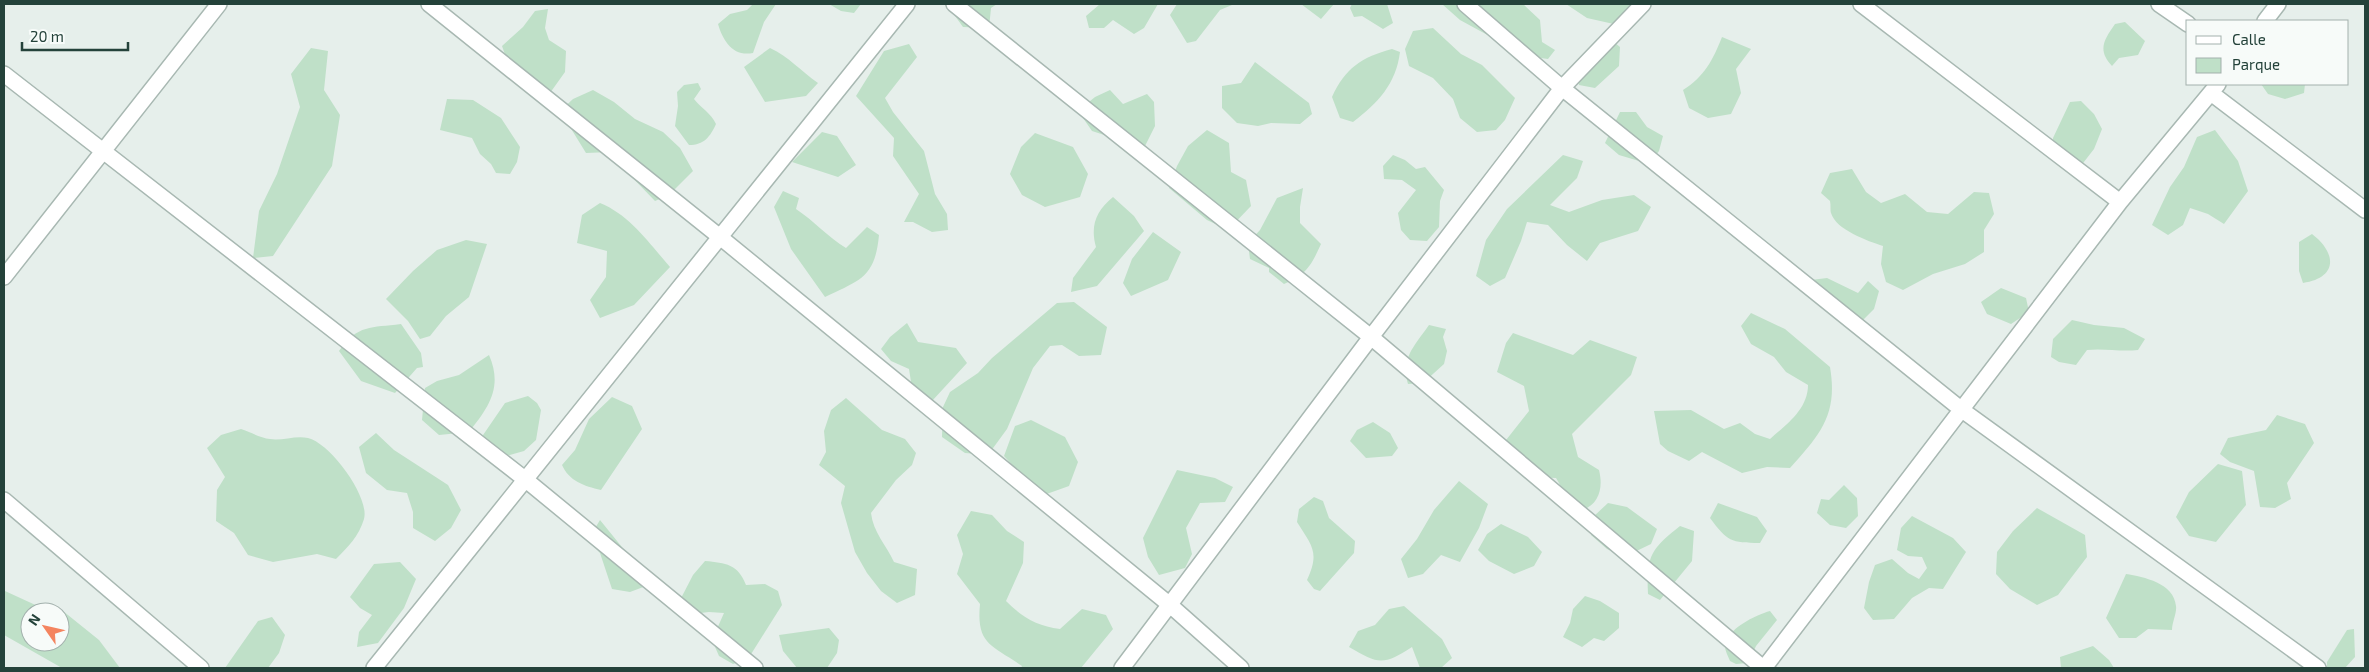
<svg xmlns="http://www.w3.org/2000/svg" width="2369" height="672" font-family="'Exo 2',sans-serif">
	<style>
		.green { fill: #bfe0c8; fill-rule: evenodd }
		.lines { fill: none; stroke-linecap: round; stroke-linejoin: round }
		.minor-casing { stroke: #a8b8b2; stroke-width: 18 }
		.minor { stroke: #fff; stroke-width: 15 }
	</style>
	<rect width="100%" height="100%" fill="#e6efeb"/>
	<path class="green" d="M753,4H776L764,22L753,53C733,57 723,41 718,24L730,14L747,10Z
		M829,4H861L854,13L841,11Z
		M951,4H997L991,8L989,28L963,27L950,9Z
		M1100,4H1158L1144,28L1134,34L1113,20L1104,28H1089L1086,16Z
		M1177,4L1232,5L1220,10L1196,41L1187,43L1170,15Z
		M1301,4H1334L1321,19Z
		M1352,4H1387L1393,23L1383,29L1362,16L1354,17L1350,8Z
		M1442,4H1523L1540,20L1542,42L1555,50L1548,59L1526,56L1460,20Z
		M1566,4H1649L1627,27L1587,18Z
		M548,9L545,28L549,40L566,51L565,72L550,93L533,97L515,83L502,46L523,27L535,11Z
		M2125,22L2145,41L2138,55L2119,58L2112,66C2097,50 2104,40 2115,24Z
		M1433,28L1461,54L1482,65L1515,98L1505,120L1496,130L1477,132L1460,118L1453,99L1433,78L1409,66L1405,49L1413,31Z
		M1604,34L1620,47L1619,66L1595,88L1579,85L1576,67L1590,47Z
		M1722,37L1751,49L1736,69L1741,93L1731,114L1708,118L1689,108L1683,90C1704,77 1713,60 1722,37Z
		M909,44L917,57L885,98L893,112L924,151L935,194L947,214L948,230L932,232L913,222H904L919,194L893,156L894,138L856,96L884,51Z
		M311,48L328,51L324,90L340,115L332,166L273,256L253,258L259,211L277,174L300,107L291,74Z
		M770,48C789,57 801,71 818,83L806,96L765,102L744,67Z
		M1392,49L1400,52C1396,84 1378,103 1353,122L1340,118L1332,97C1345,68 1362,57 1392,49Z
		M1255,62L1309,103L1312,114L1300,124L1271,123L1258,126L1237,123L1222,108V86L1241,83Z
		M698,83L701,89L694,99C701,108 711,113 716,124C710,137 704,145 689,145L675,126L678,106L677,92L684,85Z
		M2261,84H2305L2304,93L2285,99L2268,94Z
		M593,90L614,102L635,119L663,132L680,148L693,171L669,195L655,201L625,170L611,152L586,153L570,127L557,114L573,99Z
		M1110,90L1123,104L1147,94L1154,102L1155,126L1144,148L1092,131L1083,118L1084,106L1095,97Z
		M447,99L473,100L501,118L520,147L517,162L510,174L496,173L491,164L480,154L472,138L440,130Z
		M2081,101L2094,114L2102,129L2094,149L2080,167L2060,166L2053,157V138L2070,102Z
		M1620,112H1636L1647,127L1663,136L1659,151L1649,164L1619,155L1605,143Z
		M1207,130L1229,143L1231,172L1246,180L1251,206L1228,230L1207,220L1169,188L1177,166L1188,146Z
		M2215,130L2238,161L2248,191L2224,224L2208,214L2190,208L2183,225L2168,235L2152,225L2170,187L2184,167L2197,137Z
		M822,132L837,136L856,165L838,177L792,162Z
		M1035,133L1073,147L1088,174L1080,197L1045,207L1022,195L1010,174L1021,147Z
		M1393,155L1405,160L1416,169L1425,167L1444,190L1440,201L1439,227L1427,241L1410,240L1401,230L1398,213L1416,190L1402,180L1384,179L1383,166Z
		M1563,155L1583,161L1577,178L1550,205L1569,212L1602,200L1634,195L1651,207L1638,231L1600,243L1587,261L1567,245L1548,225L1527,222L1521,241L1505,278L1490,286L1476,276L1486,240L1507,209Z
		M1852,169L1866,192L1881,203L1905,194L1927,212L1948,214L1974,192L1989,193L1994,214L1984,230V252L1965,264L1933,274L1903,290L1886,282L1881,264L1883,246C1868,241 1836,230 1831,213C1830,210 1831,205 1830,201L1821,193L1830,173Z
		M1303,188L1300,207V223L1321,244C1311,266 1306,275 1284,284L1269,272V268L1250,259L1248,243L1260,230L1277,198Z
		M783,191L799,198L796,209C814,221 828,237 846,248L867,227L879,235C875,278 860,280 825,297L791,249L774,207Z
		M1113,197L1134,216L1144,231L1097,286L1071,292L1073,278L1096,247C1090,226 1096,211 1113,197Z
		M600,203C630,215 649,243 670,267L634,305L600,318L590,300L606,277L607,251L577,243L582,215Z
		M1153,232L1181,252L1168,280L1131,296L1123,283L1132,259Z
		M2312,234C2337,253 2338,278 2303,283L2299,271V242Z
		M466,240L487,244L469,297L446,316L430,336L420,339L408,321L386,299L413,271L437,250Z
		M1827,278L1858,293L1868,281L1879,291L1874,309L1859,324L1836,317L1811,296V280Z
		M2001,288L2026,298L2029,312L2011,324L1987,314L1981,302Z
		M1074,302L1107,327L1101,355L1079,356L1062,345L1050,346L1033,368L1007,429L988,455L965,453L942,437L943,407L950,392L978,373L992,358L1057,303Z
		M1751,313L1785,329L1830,367C1838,414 1821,434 1790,468L1767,467L1742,473L1702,452L1689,461L1668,451L1660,444L1654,411L1691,410L1724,429L1740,423L1755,434L1770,439C1787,424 1808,409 1808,385L1786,372L1774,357L1751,344L1741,326Z
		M2072,320L2094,325L2124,328L2145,339L2138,350C2120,352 2104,348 2087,350L2076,365L2059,362L2051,357L2053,339Z
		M907,323L918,342L956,348L967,363L932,401H914L909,369L891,361L881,349L890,337Z
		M401,324L421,353L423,367L417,368L395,393L361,381L339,351C358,324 371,328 401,324Z
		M1429,325L1446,329L1443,337L1447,351L1444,364L1423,383L1408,384C1400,359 1415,345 1429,325Z
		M1513,333L1573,355L1590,340L1637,357L1631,375L1572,434L1578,457L1599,470C1604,490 1598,508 1576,512L1556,478L1529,477L1509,464L1499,449L1529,411L1524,386L1497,372L1506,343Z
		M489,355C503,387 489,407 469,432L439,435L422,420L425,388L437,381L459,375Z
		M528,396L537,403L541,410L536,440L524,451L499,458L481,438L505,403Z
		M612,397L632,406L642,429L601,490C584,486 569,481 562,465L575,450L589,419Z
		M846,398L882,430L905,439L916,453L912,465L896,480L871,513C873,532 886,545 894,562L917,569L915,595L897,603L881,591L867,573L855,552L841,503L845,486L819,465L826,452L824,431L831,410Z
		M2277,415L2305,424L2314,443L2287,483L2291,499L2275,508L2260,507L2254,471L2230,462L2220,454L2228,438L2266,430Z
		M1031,420L1065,437L1078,462L1069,486L1041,496L1004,456L1015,426Z
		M1373,422L1390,433L1398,448L1392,456L1366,458L1350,441L1357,430Z
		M241,429C250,432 261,438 270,439C282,441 296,435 308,438C330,443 370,497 364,519C359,536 348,547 336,559L317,554L273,562L248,555L234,533L216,521L217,490L225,477L207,448L221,435Z
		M376,433L394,450L448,485L461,510L451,528L435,541L413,528V512L407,493L387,490L366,473L359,447Z
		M2218,464L2242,471L2246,505L2216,542L2189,536L2176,517L2189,492Z
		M1177,470L1215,478L1233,487L1225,502L1200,503L1186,528L1192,554L1185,568L1159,575L1148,557L1143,538Z
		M1459,481L1488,504L1479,528L1460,562L1441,555L1423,574L1408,578L1401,559L1417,539L1434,510Z
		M1844,485L1857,498L1858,516L1846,528L1830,525L1817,513L1821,499L1829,500Z
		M1314,497L1323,501L1329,518L1355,541L1354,553L1320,591L1314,589L1307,580C1320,552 1312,546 1297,522L1299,509Z
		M1608,503L1627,507L1657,529L1651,544L1624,557L1607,549L1591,535L1593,517Z
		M1718,503L1757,517L1767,531L1760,543C1731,543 1727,541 1710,518Z
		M2037,508L2085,535L2087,557L2058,595L2037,605L2010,589L1996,574L1997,552L2013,531Z
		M971,511L992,515L1007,531L1024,542L1023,563L1006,601C1022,617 1037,626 1060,629L1082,609L1106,615L1113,629L1081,668H1021L1022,666C992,645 976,645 980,604L957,574L963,554L957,535Z
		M1912,516L1953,538L1966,552L1943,589L1929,588L1912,598L1894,619L1873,620L1864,608L1869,582L1875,565L1892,559L1908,573L1919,579L1927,568L1922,557L1908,556L1897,550L1901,528Z
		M600,520L630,557L646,586L630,592L612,589L600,553L588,540Z
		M1501,524L1528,537L1542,552L1534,566L1514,574L1489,561L1478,550L1487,534Z
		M1680,526L1694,531L1692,561L1660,600L1648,594C1646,556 1651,549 1680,526Z
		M705,561C726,563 738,564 746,585L765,584L778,591L782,605L748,659L733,664L719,656L712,640L724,613L709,612L692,614L678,604L693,575Z
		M400,562L416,579L404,608L378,643L357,647L359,632L372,615L360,608L350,597L374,564Z
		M2126,574C2144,577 2174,583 2176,606C2177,613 2172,622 2172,630L2148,629L2136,638H2119L2106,618Z
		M5,591L42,608L63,611L99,640L120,668H62L4,635ZM30,612H60V642H30Z
		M1585,596L1600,601L1619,613V628L1604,641L1594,638L1582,647L1563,637L1570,623L1573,609Z
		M1404,606L1442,639L1452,658L1441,668H1420L1412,647C1383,666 1378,664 1349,647L1358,631L1375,625L1389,609Z
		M1770,611L1777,620L1756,646L1748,663L1736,664L1730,661C1728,656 1725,651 1725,646C1726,629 1756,615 1770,611Z
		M272,617L285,635L279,653L268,668H225L258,621Z
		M829,628L839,640L837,653L827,668H797L783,651L779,635Z
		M2354,629L2355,657L2345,668H2327V662L2347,630Z
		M2093,646L2109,660L2114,668H2061L2060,657Z"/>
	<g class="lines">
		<defs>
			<path id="minor" d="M429,4L720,237L1170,605L1241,668
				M954,4L1371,337L1763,668
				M1465,4L1562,88L1962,410L2318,668
				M1861,4L2120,202
				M2159,4L2188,24
				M2265,21L2278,4
				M4,74L526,480L755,668
				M2211,93L2365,210
				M4,277L219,4
				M4,500L201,668
				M374,668L907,4
				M1122,668L1371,337L1562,88L1643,4
				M1764,668L2120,202L2218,84"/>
		</defs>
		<use href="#minor" class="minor-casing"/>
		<use href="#minor" class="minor"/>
	</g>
	<rect width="2369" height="672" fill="none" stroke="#24423a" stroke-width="10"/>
	<rect x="2186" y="20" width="162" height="65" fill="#f7fbf9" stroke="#a3b1ad"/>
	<rect x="2196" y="36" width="25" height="8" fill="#ffffff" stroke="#a3b1ad"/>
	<text x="2232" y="45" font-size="15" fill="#24423a">Calle</text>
	<rect x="2196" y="58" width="25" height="15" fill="#bfe0c8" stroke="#a3b1ad"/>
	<text x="2232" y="70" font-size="15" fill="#24423a">Parque</text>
	<g transform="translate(45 627) rotate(304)"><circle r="24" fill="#f7fbf9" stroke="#a3b1ad"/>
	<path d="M0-4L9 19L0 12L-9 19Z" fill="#f4845f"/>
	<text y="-8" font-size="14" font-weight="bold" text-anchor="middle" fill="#24423a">N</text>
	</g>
	<path d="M22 42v8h106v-8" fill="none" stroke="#24423a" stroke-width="2.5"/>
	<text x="30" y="42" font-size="15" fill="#24423a" stroke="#f7fbf9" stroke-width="4" paint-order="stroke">20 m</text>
</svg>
